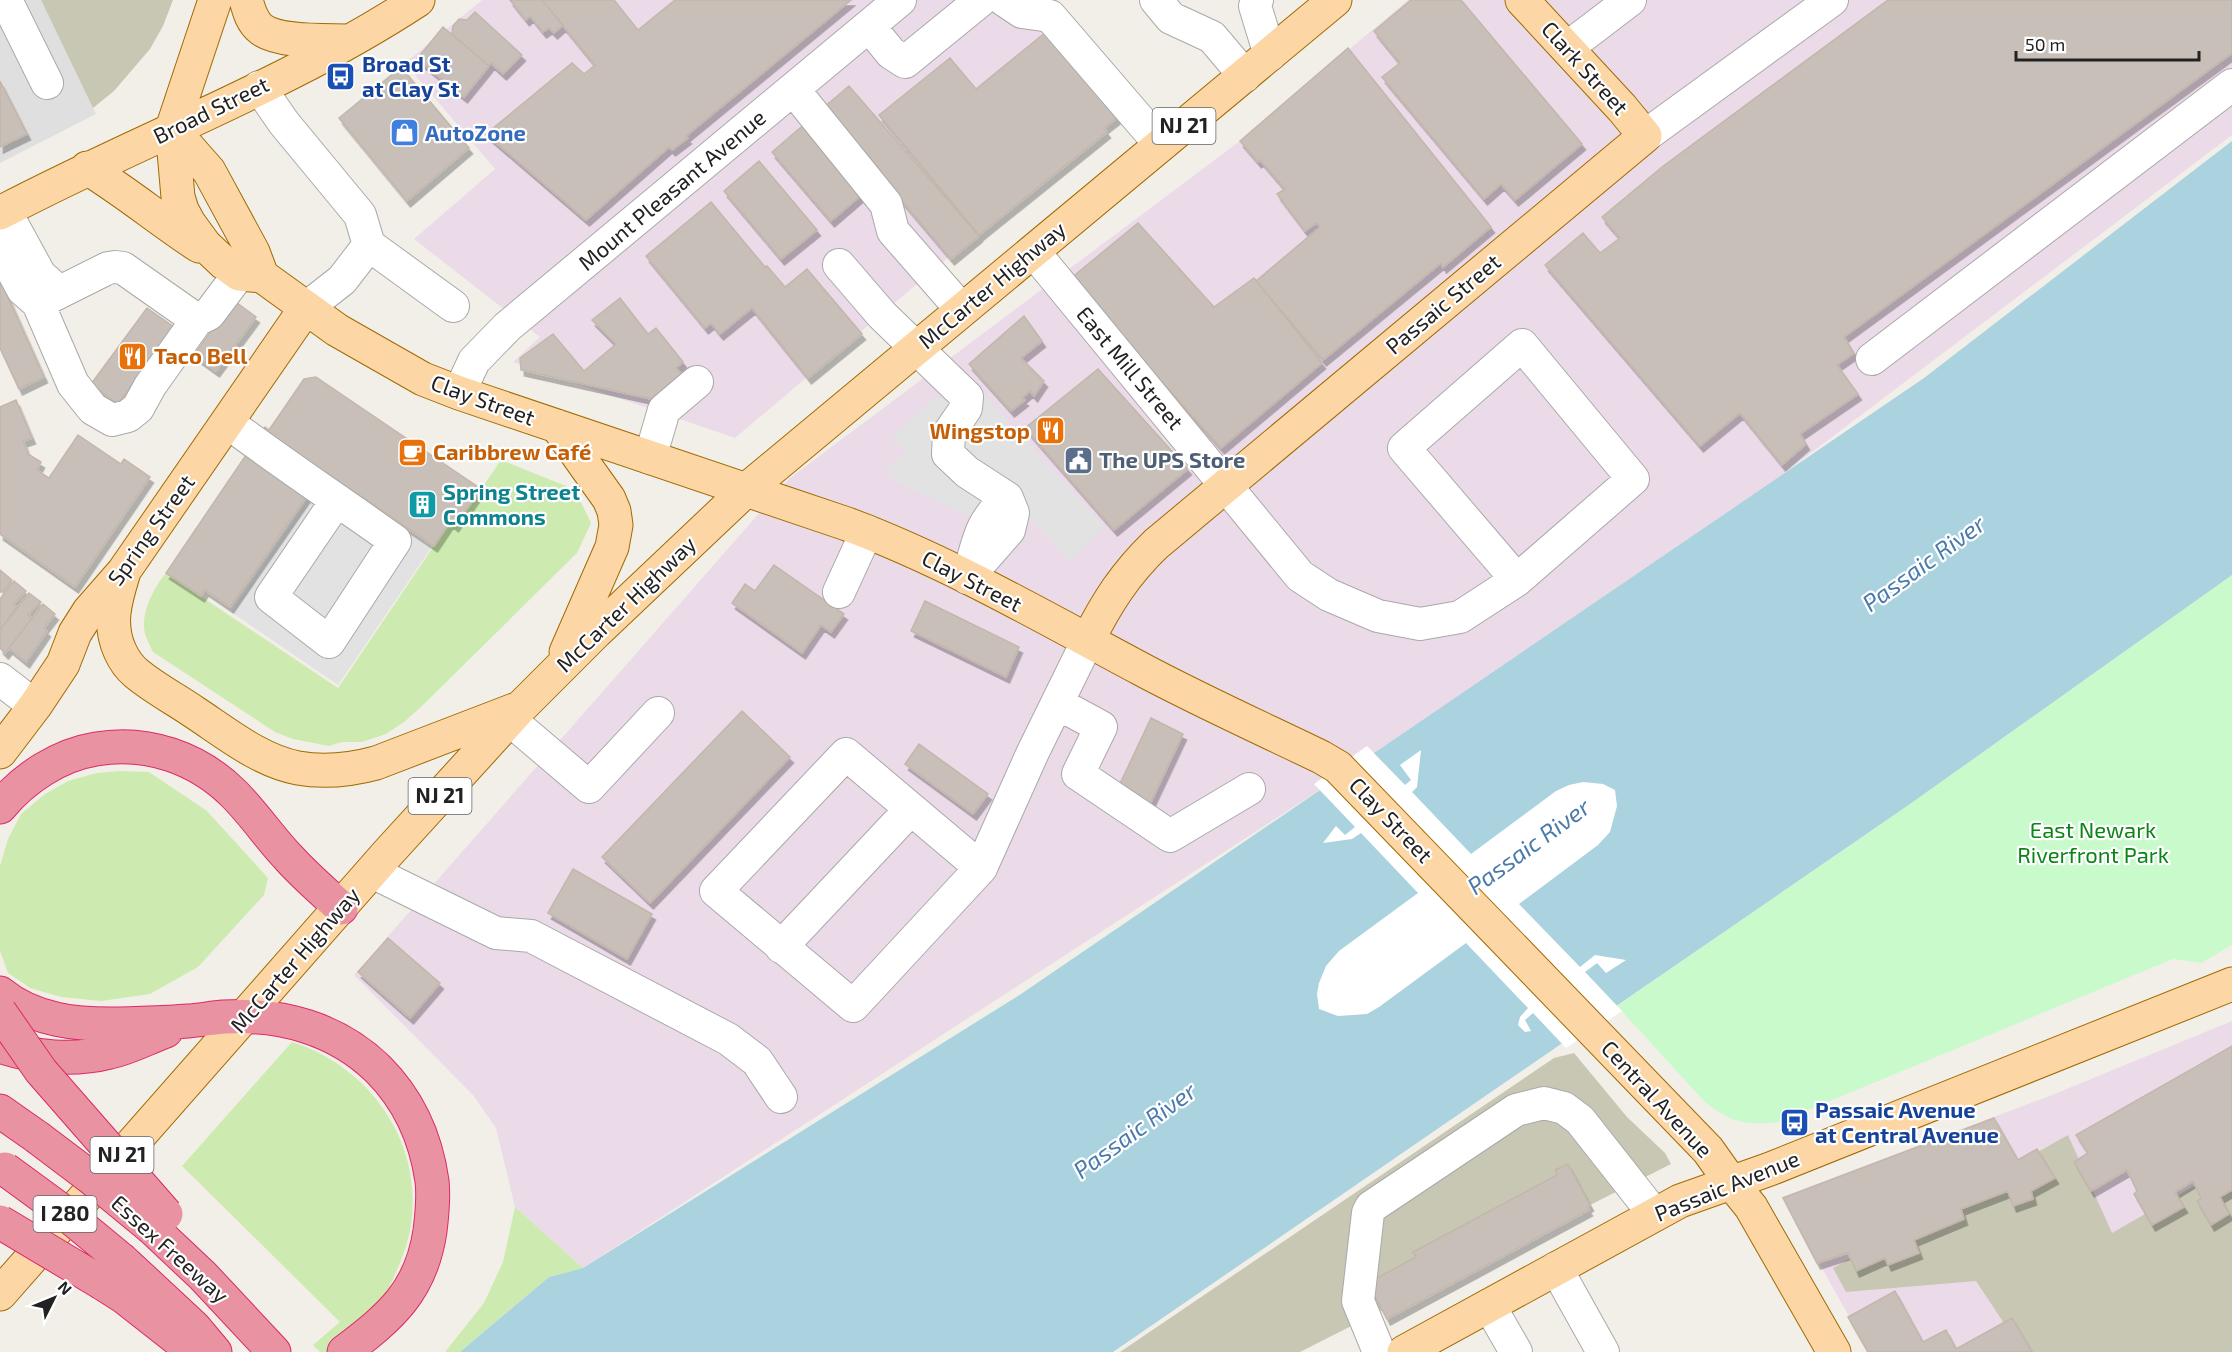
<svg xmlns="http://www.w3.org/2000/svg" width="2232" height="1352" font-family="'Exo 2',sans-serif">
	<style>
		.residential { fill: #e0dfdf }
		.industrial { fill: #ebdbe8 }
		.construction { fill: #c7c7b4 }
		.grass { fill: #cdebb0 }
		.park { fill: #c8facc }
		.parking { fill: #e2e2e2 }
		.water { fill: #aad3df }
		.pier { fill: #fff }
		.building { fill: #c7bfb8; stroke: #c4b6ab; stroke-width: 1.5; filter: url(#shadow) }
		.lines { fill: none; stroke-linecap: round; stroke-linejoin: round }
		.minor-casing { stroke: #a9a9a9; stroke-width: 34 }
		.major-casing { stroke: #a06b00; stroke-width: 35 }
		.highway-casing { stroke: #dc2a67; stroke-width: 35 }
		.minor { stroke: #fff; stroke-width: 32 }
		.major { stroke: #fcd6a4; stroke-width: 33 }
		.highway { stroke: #e892a2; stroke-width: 33 }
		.highway-bridge-casing { stroke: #dc2a67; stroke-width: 35; stroke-linecap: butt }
		.highway-bridge { stroke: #e892a2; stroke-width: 33 }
		.labels { text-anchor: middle; stroke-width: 4.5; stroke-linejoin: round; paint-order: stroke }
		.shield { fill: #fff; stroke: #646464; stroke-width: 1.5 }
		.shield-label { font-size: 21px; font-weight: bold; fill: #222 }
		.transit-label { font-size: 22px; font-weight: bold; fill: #164399; stroke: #fff; text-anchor: start }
		.street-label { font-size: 22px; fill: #222; stroke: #fff }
		.shop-label { font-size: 22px; font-weight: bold; fill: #366cbe; stroke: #fff; text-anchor: start }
		.food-label { font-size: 22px; font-weight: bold; fill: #c56008; stroke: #fff; text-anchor: start }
		.service-label { font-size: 22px; font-weight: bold; fill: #4e5e75; stroke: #fff; text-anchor: start }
		.culture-label { font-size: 22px; font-weight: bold; fill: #0d838f; stroke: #fff; text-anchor: start }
		.park-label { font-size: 22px; fill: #0c8416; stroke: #fff }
		.water-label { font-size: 24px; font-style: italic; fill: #4a7aab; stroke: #fff }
	</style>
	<defs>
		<filter id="shadow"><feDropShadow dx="3.5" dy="6" stdDeviation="0" flood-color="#0004"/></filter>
	</defs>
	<rect width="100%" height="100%" fill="#f2efe9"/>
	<path class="residential" d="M0,0H41L96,114L0,163Z"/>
	<path class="industrial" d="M482,0H1055L1137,98L735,438L513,362L540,337L414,239L495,169L405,63Z
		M1408,0H2232V135L1738,508L1349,771L583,1268L515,1207L496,1128L473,1095L354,975L790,478L1240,141Z
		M2232,1021V1352H1869L1782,1197L2052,1095Z"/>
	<path class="construction" d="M41,0H173L163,26L150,49L114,91L93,108Z
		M1574,1053L1627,1117L1665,1153L1671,1164L1300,1352H1120L1554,1058Z
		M2068,1135L2112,1233L2232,1164V1352H2023L1976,1281L1846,1292L1833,1268Z"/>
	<path class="grass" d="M501,460L566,486L580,500L591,523L577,553L421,707L404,722L386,734L362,742H342L329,746L293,739L275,732L153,652C150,646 147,640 145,634C140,614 154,587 166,573L338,688L450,522L456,526Z
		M120,771L149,772L207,811L268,878L264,895L198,967L150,994L101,1001L61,997L30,988L8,973L0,951V866L8,839L21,814L45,794L68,781L97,773Z
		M292,1042C389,1073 442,1178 396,1272C391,1284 385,1297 376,1308C361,1326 344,1339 325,1352H320L313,1345L340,1322L182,1166Z
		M515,1207L583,1268L549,1277L460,1352H445L484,1303L503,1262Z"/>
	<path class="park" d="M2232,575V945L2201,963L2173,959L1779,1122C1746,1126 1730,1122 1705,1102L1617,1006L1910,804Z"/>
	<path class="parking" d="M964,373L1105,527L1070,562L1034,522L980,496L970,517L897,482L885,469L906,452L891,437Z
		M325,474L431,548L338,685L231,612Z"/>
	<path class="water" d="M2232,141V575L1910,804L1113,1352H460L549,1277L583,1268L1021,994L1924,378Z"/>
	<path class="pier" d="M1367,746L1405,785L1411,780L1400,765L1421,750L1417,787L1412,792L1471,854L1556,791L1569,785L1583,782L1603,784L1615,790L1617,806L1610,832L1598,845L1519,904L1580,967L1595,955L1626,960L1606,973L1597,963L1585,972L1622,1011L1566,1048L1533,1013L1525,1020L1531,1031L1525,1032L1518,1025L1520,1017L1528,1008L1466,943L1379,1007L1367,1014L1338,1016L1319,1009L1317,994L1319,983L1326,966L1339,951L1418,893L1361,833L1352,839L1323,843L1336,826L1345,835L1355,827L1314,784Z"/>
	<path class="building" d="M510,0H542L563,25L554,33L549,28L543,32L530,16L526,20Z
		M542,0H614L638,30L675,0H851L686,136L688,138L672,150L669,147L586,220L486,134L572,63L584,74L595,65Z
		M1411,0H1461L1582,144L1515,200L1501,184L1484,199L1382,77L1400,63L1374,31Z
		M1888,0H2232V53L1844,337L1854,353L1837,365L1858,394L1800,434L1806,444L1782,465L1740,413L1700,446L1545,265L1583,233L1600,253L1620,238L1602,217L1662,167Z
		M475,12L522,55L503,74L491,63L489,66L452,34L453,26L459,19L467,20Z
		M443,27L489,66L464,97L417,59Z
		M1051,28L1122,114L1104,128L1107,132L979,235L879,115L950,58L976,89Z
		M1348,48L1491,227L1443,267L1441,263L1323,360L1256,281L1320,227L1317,223L1305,231L1277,194L1285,189L1260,160L1258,162L1240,141Z
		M401,67L469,148L407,201L339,118Z
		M0,81L27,134L0,147Z
		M849,86L979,236L951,259L823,108Z
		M807,122L866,191L831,221L772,152Z
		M759,161L817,230L781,259L724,191Z
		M711,202L765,267L767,266L785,287L807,269L862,334L808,378L752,308L720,334L711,323L705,328L646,256Z
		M1138,223L1214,307L1254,278L1322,363L1221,448L1070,279Z
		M0,279L44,377L19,389L0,348Z
		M620,298L648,334L656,328L683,362L676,368L681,374L651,399L521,370L520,358L553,334L584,371L616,344L592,320Z
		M233,300L256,317L216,371L194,355Z
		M147,308L174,327L118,404L91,384Z
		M1024,316L1042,341L1021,358L1044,381L1034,396L1030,391L1022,398L1025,400L1011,411L969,364Z
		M1098,369L1188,469L1114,530L1025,428Z
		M316,377L481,489L455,526L450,522L434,546L324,471L230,607L205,590L201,596L166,573L265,427L269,430L304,379Z
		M16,400L32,438L23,441L28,454L41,462L37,470L49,478L78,435L121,464L124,459L150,477L75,587L0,534V407Z
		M774,565L844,614L831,632L821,625L802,653L732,603L745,584L755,591Z
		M0,570L12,580L3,592H0Z
		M14,581L26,591L14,604L17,607L0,630V599Z
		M29,593L41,602L28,615L32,618L5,653L0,648V630Z
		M925,601L1019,647L1006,677L911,631Z
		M43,604L55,614L44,628L47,631L26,662L9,648Z
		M742,711L790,757L650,903L602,857Z
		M1151,718L1183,734L1150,804L1118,788Z
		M919,744L988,794L973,814L905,764Z
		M573,869L652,914L627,959L548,913Z
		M388,938L440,983L410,1018L358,972Z
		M2232,1046V1190L2220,1197L2229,1214L2211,1225L2197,1201L2201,1198L2193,1181L2175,1192L2184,1207L2152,1225L2134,1194L2137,1191L2127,1170L2091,1191L2074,1162L2088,1153L2076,1135Z
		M1994,1118L2018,1160L2037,1149L2055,1178L2031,1191L2033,1199L2013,1206L2008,1191L1961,1209L1964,1219L1914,1240L1919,1253L1888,1265L1885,1258L1856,1271L1848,1253L1817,1263L1783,1198Z
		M1568,1164L1590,1205L1587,1207L1589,1210L1387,1319L1368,1283L1416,1257L1413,1252L1557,1175L1555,1170Z
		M1895,1291L1923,1342L1946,1330L1956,1349L2012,1318L2032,1352H1868L1848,1317Z"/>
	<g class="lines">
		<defs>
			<path id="minor" d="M6,0L47,83
				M1004,0L1022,12L1050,16L1161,145
				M1156,0L1171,18L1212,37L1245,76
				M1257,0L1255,6L1270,55
				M869,26L891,53L905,62L981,0
				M1567,48L1630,0
				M259,87L284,123L360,215L369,245L453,306
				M793,89L886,204L893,231L962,310
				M1645,136L1832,0
				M5,211L40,275L59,292
				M0,247L23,290L38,303L73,384L93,409L112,420L128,416L138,408L150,386L197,320L209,314L239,274
				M1033,251L1300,576L1329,595L1378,616L1420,624L1460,617L1517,580L1633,479L1522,345L1404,448L1517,580
				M839,265L882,315L967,397L966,408L949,433L948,454L967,472L1007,498L1013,513L1009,530L967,578
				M38,303L108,268L115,267L123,268L197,320
				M305,309L342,280L369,245
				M1872,359L2232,85
				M459,393L474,361L507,327L900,0
				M227,422C282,463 339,501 395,541L329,642L271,597L337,500
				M650,458L664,410L697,382
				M970,570C979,537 981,522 1007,498
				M839,592L867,531
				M0,679L35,706
				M1057,703L1101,727L1078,774L1170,836L1249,789
				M510,720L589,787L658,713
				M846,754L981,868L853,1006L716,891Z
				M981,868L1033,752L1088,640
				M372,872L496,933L531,936L728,1039L757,1061L781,1097
				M781,947L911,809
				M1556,1268L1603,1352
				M1489,1305L1516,1352
				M1379,1352L1358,1301L1368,1213L1371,1207L1516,1110L1544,1103L1564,1108L1580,1120L1654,1214"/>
			<path id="major" d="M215,0L172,129L178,197L182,210L189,223L205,245L224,263L239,274L262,276
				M246,0C249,11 252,22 261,29C279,43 327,40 350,41
				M172,129L209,171L253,252L262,276L337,330L423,379L459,393L847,524C949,562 1045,618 1141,669C1199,700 1261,728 1321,757L1338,767L1708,1150L1730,1181L1751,1207L1834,1352
				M87,168C126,192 161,221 199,246
				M0,213C138,140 287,86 418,0
				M557,426L609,499L614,511L616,525L612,547L566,652
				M123,575C115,601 108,625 120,651C124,660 129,667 136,673C154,688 175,699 194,712C226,733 260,761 298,768C325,773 350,770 376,763L514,710
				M1088,640C1107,602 1125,574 1156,544L1645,136L1622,108L1522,0
				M0,752L35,706L63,664L75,633L89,611L124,571L305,309
				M0,1294L387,854L521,707L596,632L746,490L1335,0
				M1404,1352L1680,1201L1770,1169L2232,984"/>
			<path id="highway" d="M0,807C24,778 59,755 96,749C147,740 198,758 234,794C254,814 269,837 288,857C304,875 323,891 341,908
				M0,993C34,1021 78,1025 120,1024C143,1023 166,1023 188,1021C200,1020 212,1018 224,1017C281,1013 337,1029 378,1069C409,1100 426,1139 432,1181C434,1198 432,1215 430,1231C421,1292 390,1317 344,1352
				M0,1046C33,1058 75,1061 110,1052C129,1048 147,1038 166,1031
				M0,1111L37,1137
				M152,1228L203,1276L274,1352
				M123,1261L194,1327L215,1352
				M102,1283L124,1297L194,1352"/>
		</defs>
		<use href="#minor" class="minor-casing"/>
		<use href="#major" class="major-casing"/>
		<use href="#highway" class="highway-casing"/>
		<use href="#minor" class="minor"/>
		<use href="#major" class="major"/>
		<use href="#highway" class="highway"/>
		<defs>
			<path id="highway-bridge" d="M0,1012L41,1071L166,1214
				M37,1137L90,1177L152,1228
				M5,1169L65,1213L123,1261
				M0,1222L102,1283"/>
		</defs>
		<use href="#highway-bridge" class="highway-bridge-casing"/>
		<use href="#highway-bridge" class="highway-bridge"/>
	</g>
	<defs>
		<symbol id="bus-square" viewBox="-11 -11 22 22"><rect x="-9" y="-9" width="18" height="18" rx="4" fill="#1a4fb4" stroke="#fff"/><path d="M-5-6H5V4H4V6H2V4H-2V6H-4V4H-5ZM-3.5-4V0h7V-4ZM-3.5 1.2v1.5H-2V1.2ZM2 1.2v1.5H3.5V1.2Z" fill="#fff"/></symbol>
		<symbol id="shop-square" viewBox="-11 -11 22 22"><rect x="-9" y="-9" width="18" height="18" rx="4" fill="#3f7fe0" stroke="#fff"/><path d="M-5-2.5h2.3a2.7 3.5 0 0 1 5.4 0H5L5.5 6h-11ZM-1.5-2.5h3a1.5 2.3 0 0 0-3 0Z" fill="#fff"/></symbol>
		<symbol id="restaurant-square" viewBox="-11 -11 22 22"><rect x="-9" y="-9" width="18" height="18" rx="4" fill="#e8710a" stroke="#fff"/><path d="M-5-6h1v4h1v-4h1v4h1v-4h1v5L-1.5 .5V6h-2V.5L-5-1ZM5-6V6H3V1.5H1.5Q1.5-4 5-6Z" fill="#fff"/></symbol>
		<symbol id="cafe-square" viewBox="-11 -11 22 22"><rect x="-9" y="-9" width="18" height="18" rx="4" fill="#e8710a" stroke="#fff"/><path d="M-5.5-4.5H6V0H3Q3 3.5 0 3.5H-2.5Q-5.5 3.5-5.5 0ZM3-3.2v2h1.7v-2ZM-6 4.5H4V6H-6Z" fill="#fff"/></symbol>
		<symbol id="civic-square" viewBox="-11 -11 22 22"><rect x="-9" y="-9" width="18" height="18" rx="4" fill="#5c6f8a" stroke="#fff"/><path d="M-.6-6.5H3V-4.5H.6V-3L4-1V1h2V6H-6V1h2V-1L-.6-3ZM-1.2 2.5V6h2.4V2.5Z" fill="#fff"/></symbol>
		<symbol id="building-square" viewBox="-11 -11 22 22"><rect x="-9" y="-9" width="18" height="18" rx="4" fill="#0f9aa8" stroke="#fff"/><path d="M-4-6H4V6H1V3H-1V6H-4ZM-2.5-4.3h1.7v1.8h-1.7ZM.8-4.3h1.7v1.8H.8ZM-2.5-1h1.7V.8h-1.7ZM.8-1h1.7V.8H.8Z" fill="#fff"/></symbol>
	</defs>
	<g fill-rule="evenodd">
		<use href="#bus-square" x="324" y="60" width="33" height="33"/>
		<use href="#shop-square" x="388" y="116" width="33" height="33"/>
		<use href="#restaurant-square" x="116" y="340" width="33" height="33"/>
		<use href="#restaurant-square" x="1034" y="414" width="33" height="33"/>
		<use href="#cafe-square" x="396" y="436" width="33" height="33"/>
		<use href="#civic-square" x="1062" y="444" width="33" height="33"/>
		<use href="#building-square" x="406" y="488" width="33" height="33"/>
		<use href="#bus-square" x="1778" y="1106" width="33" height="33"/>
	</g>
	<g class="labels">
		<g class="shield">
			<rect x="1152.5" y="108" width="63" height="36" rx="4.5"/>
			<rect x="408.5" y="778" width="63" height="36" rx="4.5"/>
			<rect x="90.5" y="1137" width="63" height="36" rx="4.5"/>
			<rect x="33.5" y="1196" width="63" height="36" rx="4.5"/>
		</g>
		<g class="shield-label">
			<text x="1184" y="133">NJ 21</text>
			<text x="440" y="803">NJ 21</text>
			<text x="122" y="1162">NJ 21</text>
			<text x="65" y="1221">I 280</text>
		</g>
		<g class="transit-label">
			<text x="362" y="72">Broad St<tspan x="362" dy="25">at Clay St</tspan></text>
			<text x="1815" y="1118">Passaic Avenue<tspan x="1815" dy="25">at Central Avenue</tspan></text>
		</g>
		<g class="street-label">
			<text transform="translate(1585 68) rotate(48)" y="8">Clark Street</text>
			<text transform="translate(211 110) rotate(-26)" y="8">Broad Street</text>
			<text transform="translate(672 190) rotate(-40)" y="8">Mount Pleasant Avenue</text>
			<text transform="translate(992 285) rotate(-40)" y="8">McCarter Highway</text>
			<text transform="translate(1443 304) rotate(-40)" y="8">Passaic Street</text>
			<text transform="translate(1130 368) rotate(50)" y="8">East Mill Street</text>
			<text transform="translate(483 400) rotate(20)" y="8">Clay Street</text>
			<text transform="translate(151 530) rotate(-54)" y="8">Spring Street</text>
			<text transform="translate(972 581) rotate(27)" y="8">Clay Street</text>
			<text transform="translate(626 604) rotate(-44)" y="8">McCarter Highway</text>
			<text transform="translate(1391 820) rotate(46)" y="8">Clay Street</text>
			<text transform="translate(295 960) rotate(-49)" y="8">McCarter Highway</text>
			<text transform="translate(1657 1099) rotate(47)" y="8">Central Avenue</text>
			<text transform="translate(1727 1186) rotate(-22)" y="8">Passaic Avenue</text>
			<text transform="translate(170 1249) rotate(42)" y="8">Essex Freeway</text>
		</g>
		<g class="shop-label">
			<text x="425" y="141">AutoZone</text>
		</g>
		<g class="food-label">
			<text x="154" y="364">Taco Bell</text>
			<text x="1030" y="439" text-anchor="end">Wingstop</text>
			<text x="433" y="460">Caribbrew Café</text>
		</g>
		<g class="service-label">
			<text x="1099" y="468">The UPS Store</text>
		</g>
		<g class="culture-label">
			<text x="443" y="500">Spring Street<tspan x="443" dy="25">Commons</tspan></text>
		</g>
		<g class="park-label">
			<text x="2093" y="838">East Newark<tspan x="2093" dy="25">Riverfront Park</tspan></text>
		</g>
		<g class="water-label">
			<text transform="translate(1924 564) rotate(-36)" y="8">Passaic River</text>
			<text transform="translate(1529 847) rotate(-36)" y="8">Passaic River</text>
			<text transform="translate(1135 1131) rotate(-36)" y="8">Passaic River</text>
		</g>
	</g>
	<g transform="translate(54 1298) rotate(47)" stroke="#ffffff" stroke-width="4.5" paint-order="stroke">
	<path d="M0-4.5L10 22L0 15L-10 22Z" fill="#222222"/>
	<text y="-9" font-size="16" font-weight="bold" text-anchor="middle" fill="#222222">N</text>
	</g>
	<path d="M2016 51v9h183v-9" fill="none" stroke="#222222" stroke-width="3"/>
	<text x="2025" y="51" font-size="18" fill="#222222" stroke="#ffffff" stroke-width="4.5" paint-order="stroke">50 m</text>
</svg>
